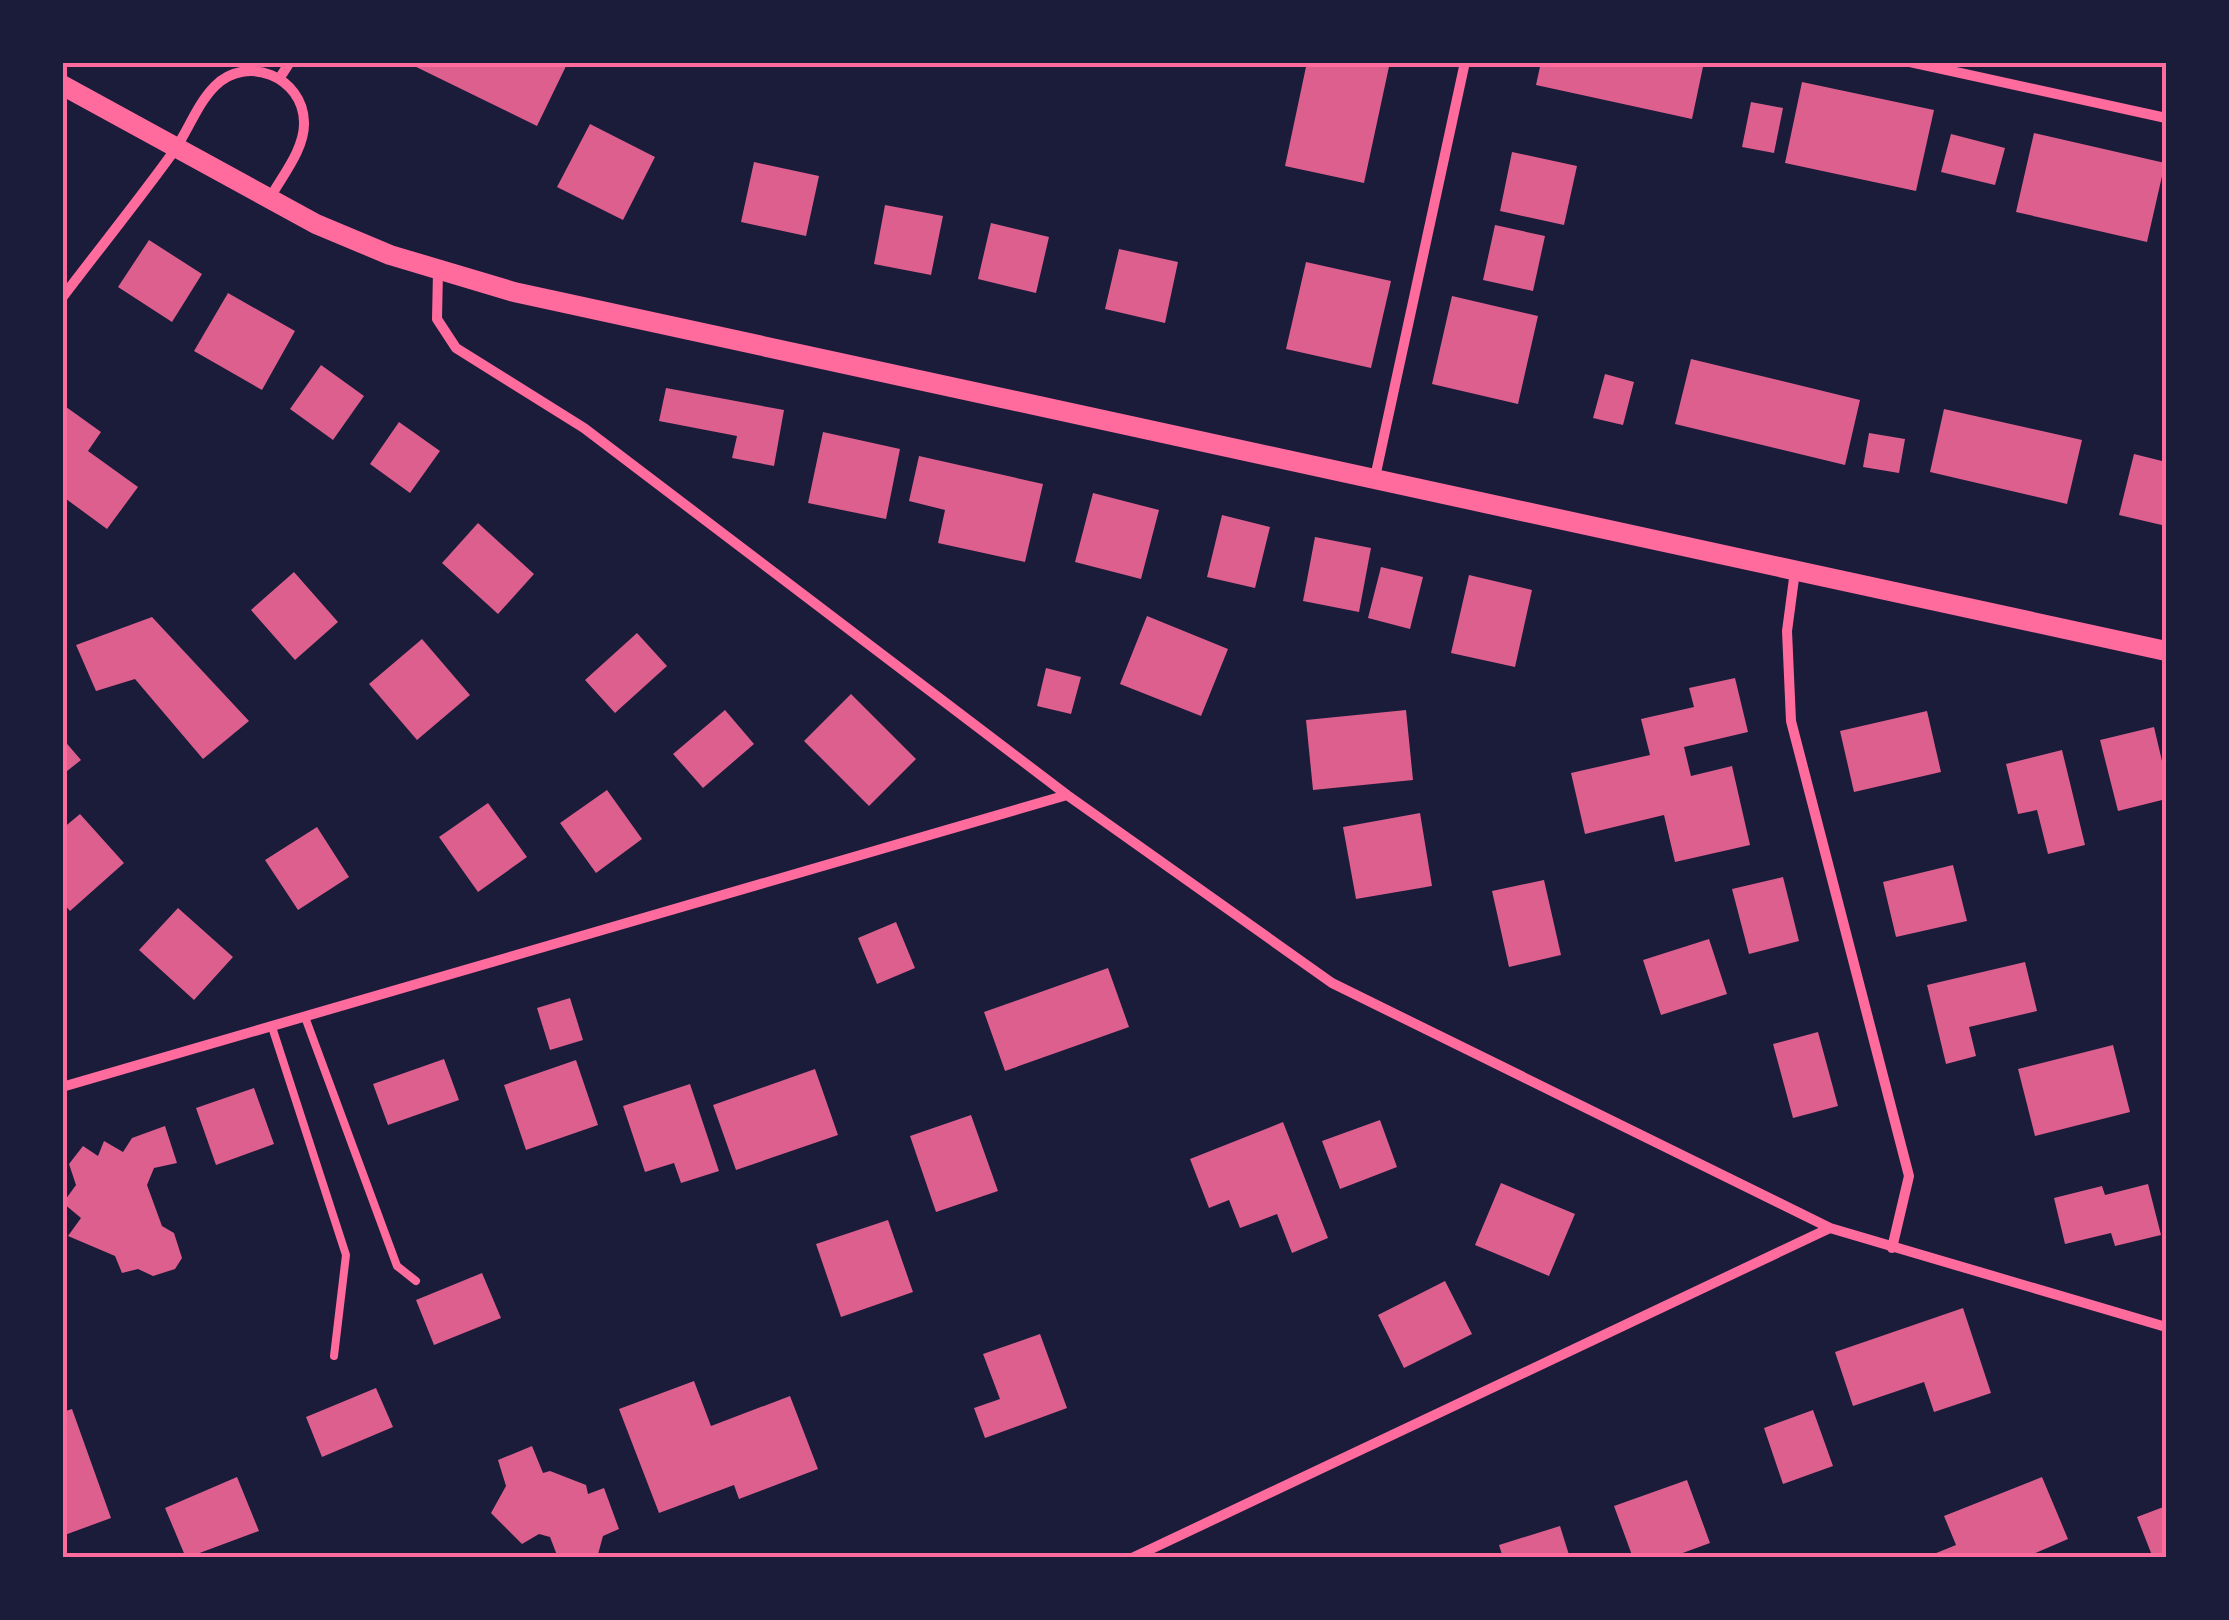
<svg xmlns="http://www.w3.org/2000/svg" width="2229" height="1620" font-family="Poppins,sans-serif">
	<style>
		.building { fill: #dd5f8e }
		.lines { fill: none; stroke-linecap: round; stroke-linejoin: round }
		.service { stroke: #ff6b9d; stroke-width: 8 }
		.minor { stroke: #ff6b9d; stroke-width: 10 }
		.secondary { stroke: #ff6b9d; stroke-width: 20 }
		.neatline { fill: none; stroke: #ff6b9d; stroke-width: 4 }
	</style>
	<rect width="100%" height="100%" fill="#1b1b3a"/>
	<path class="building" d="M406,62H568L537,126Z
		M1307,62H1390L1364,183L1285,166Z
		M1541,62H1704L1692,119L1536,85Z
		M1802,82L1934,110L1916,191L1785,163Z
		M1751,102L1783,108L1774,153L1742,147Z
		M590,124L655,157L623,220L557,187Z
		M2034,133L2165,163L2147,242L2016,212Z
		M1951,134L2005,148L1995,185L1941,172Z
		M1512,152L1577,166L1564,225L1500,211Z
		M754,162L819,176L806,236L741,222Z
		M885,205L943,216L931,275L874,264Z
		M991,223L1049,237L1036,293L978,279Z
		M1495,225L1545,236L1533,291L1483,280Z
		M149,240L202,274L172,322L118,287Z
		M1119,249L1178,262L1165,323L1105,309Z
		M1306,262L1391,281L1371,368L1286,349Z
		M228,293L295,331L262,390L194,351Z
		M1452,296L1538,316L1518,404L1432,384Z
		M1691,359L1860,400L1845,465L1675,424Z
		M321,365L364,396L333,440L290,409Z
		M1605,374L1634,382L1623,425L1593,418Z
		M666,388L784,410L774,466L732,458L737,436L659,421Z
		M62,404L101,432L88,451L138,487L107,529L62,496Z
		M1944,409L2082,440L2067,504L1930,472Z
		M399,422L440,451L410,493L370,464Z
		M823,432L900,449L886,519L808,503Z
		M1869,433L1905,439L1899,473L1863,467Z
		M2134,454L2166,462V526L2119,515Z
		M919,456L1043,484L1025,562L938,543L945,510L909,501Z
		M1093,493L1159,510L1141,579L1075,562Z
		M1222,515L1270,527L1255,588L1207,577Z
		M478,523L534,574L498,614L442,563Z
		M1315,537L1371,548L1359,612L1303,601Z
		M1381,567L1423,577L1410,629L1368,618Z
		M294,572L338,622L295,660L251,610Z
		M1469,575L1532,590L1515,667L1451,653Z
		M1147,616L1228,649L1201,716L1120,684Z
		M152,617L249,721L203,759L135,679L96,691L76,645Z
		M637,633L667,666L615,713L585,680Z
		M422,639L470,695L417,740L369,684Z
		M1046,668L1081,677L1071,714L1037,706Z
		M1735,678L1748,732L1684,747L1691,776L1732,766L1750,845L1675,862L1664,815L1585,834L1571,773L1650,755L1641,719L1694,707L1689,688Z
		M851,694L916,759L869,806L804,741Z
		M725,710L754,744L703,788L673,754Z
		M1406,710L1413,780L1313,790L1306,720Z
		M1927,711L1941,772L1854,792L1840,731Z
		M2154,727L2166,778V799L2118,811L2100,740Z
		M62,738L81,760L62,775Z
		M2062,750L2085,845L2048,854L2037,810L2018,814L2006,764Z
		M607,790L642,839L596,873L560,823Z
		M488,803L527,857L478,892L439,837Z
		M1420,813L1432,886L1356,899L1343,827Z
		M80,814L124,863L70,911L62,902V829Z
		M317,827L349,877L298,910L265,860Z
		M1953,865L1967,921L1896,937L1883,882Z
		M1783,877L1799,941L1749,954L1732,889Z
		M1544,880L1561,955L1509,967L1492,891Z
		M178,908L233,957L194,1000L139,950Z
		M896,922L915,968L877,984L858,938Z
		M1709,939L1727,994L1661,1015L1643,960Z
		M2025,962L2037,1011L1969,1027L1976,1056L1946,1064L1927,985Z
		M1108,968L1129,1027L1005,1071L984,1012Z
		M570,998L583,1040L550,1050L537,1008Z
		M1818,1032L1838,1106L1793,1118L1773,1044Z
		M2113,1045L2130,1112L2035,1136L2018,1069Z
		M444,1059L459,1100L388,1125L373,1084Z
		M576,1060L598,1125L526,1150L504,1085Z
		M815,1069L838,1135L736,1170L713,1105Z
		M690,1084L719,1171L681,1183L674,1163L645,1172L623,1106Z
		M254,1088L274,1144L216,1165L196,1108Z
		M971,1115L998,1191L936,1212L910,1136Z
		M1380,1120L1397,1167L1340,1189L1322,1141Z
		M1283,1122L1328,1238L1292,1253L1277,1214L1240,1228L1229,1200L1209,1208L1190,1159Z
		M165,1126L177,1163L154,1168L147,1185L162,1226L174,1233L182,1258L175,1269L153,1276L138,1269L122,1273L115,1256L68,1236L81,1218L63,1203L76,1185L69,1164L83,1146L98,1156L104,1141L123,1152L132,1138Z
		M1501,1183L1575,1214L1549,1276L1475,1245Z
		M2148,1184L2161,1235L2115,1246L2111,1233L2065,1244L2054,1198L2102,1186L2105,1195Z
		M888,1220L913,1292L841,1317L816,1244Z
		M482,1273L501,1318L434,1345L416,1300Z
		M1445,1281L1472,1334L1404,1368L1378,1315Z
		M1963,1308L1991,1393L1934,1412L1924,1382L1853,1406L1835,1352Z
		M1040,1334L1067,1408L985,1438L974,1408L1000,1399L983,1354Z
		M694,1381L711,1426L790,1396L818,1469L739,1499L734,1485L659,1513L619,1409Z
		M376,1388L393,1427L322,1457L306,1417Z
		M72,1409L111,1518L62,1536V1412Z
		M1813,1410L1833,1466L1783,1484L1764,1428Z
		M532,1446L543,1473L550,1471L586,1485L588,1494L604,1488L619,1529L603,1536L597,1558H558L550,1537L539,1534L522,1544L491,1513L506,1486L498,1460Z
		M237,1477L259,1531L186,1558L165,1508Z
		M2042,1477L2068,1539L2024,1558H1924L1956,1545L1944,1516Z
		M1687,1480L1710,1543L1669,1558H1633L1614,1506Z
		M2166,1506V1558H2153L2137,1517Z
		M1560,1526L1570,1558H1503L1499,1545Z"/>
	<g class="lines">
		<path class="service" d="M305,1017L397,1266L416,1281
			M272,1027L346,1255L334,1356"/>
		<path class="minor" d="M1910,62L2166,118
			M279,79L290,62
			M438,271L437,319L456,348L584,428L1067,795L1332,983L1830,1228L2166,1327
			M62,298C99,249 138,201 174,151C188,131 197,104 215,86C247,54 303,77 304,122C305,149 282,176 270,198
			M1374,482L1465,62
			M1795,571L1787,631L1791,721L1909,1176L1892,1248
			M62,1087L1067,795
			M1132,1558L1830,1228"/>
		<path class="secondary" d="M62,85L316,224L390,255L514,292L2166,651"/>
	</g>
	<rect width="2229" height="1620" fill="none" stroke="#1b1b3a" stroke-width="130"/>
	<rect x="65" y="65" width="2099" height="1490" class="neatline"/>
</svg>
